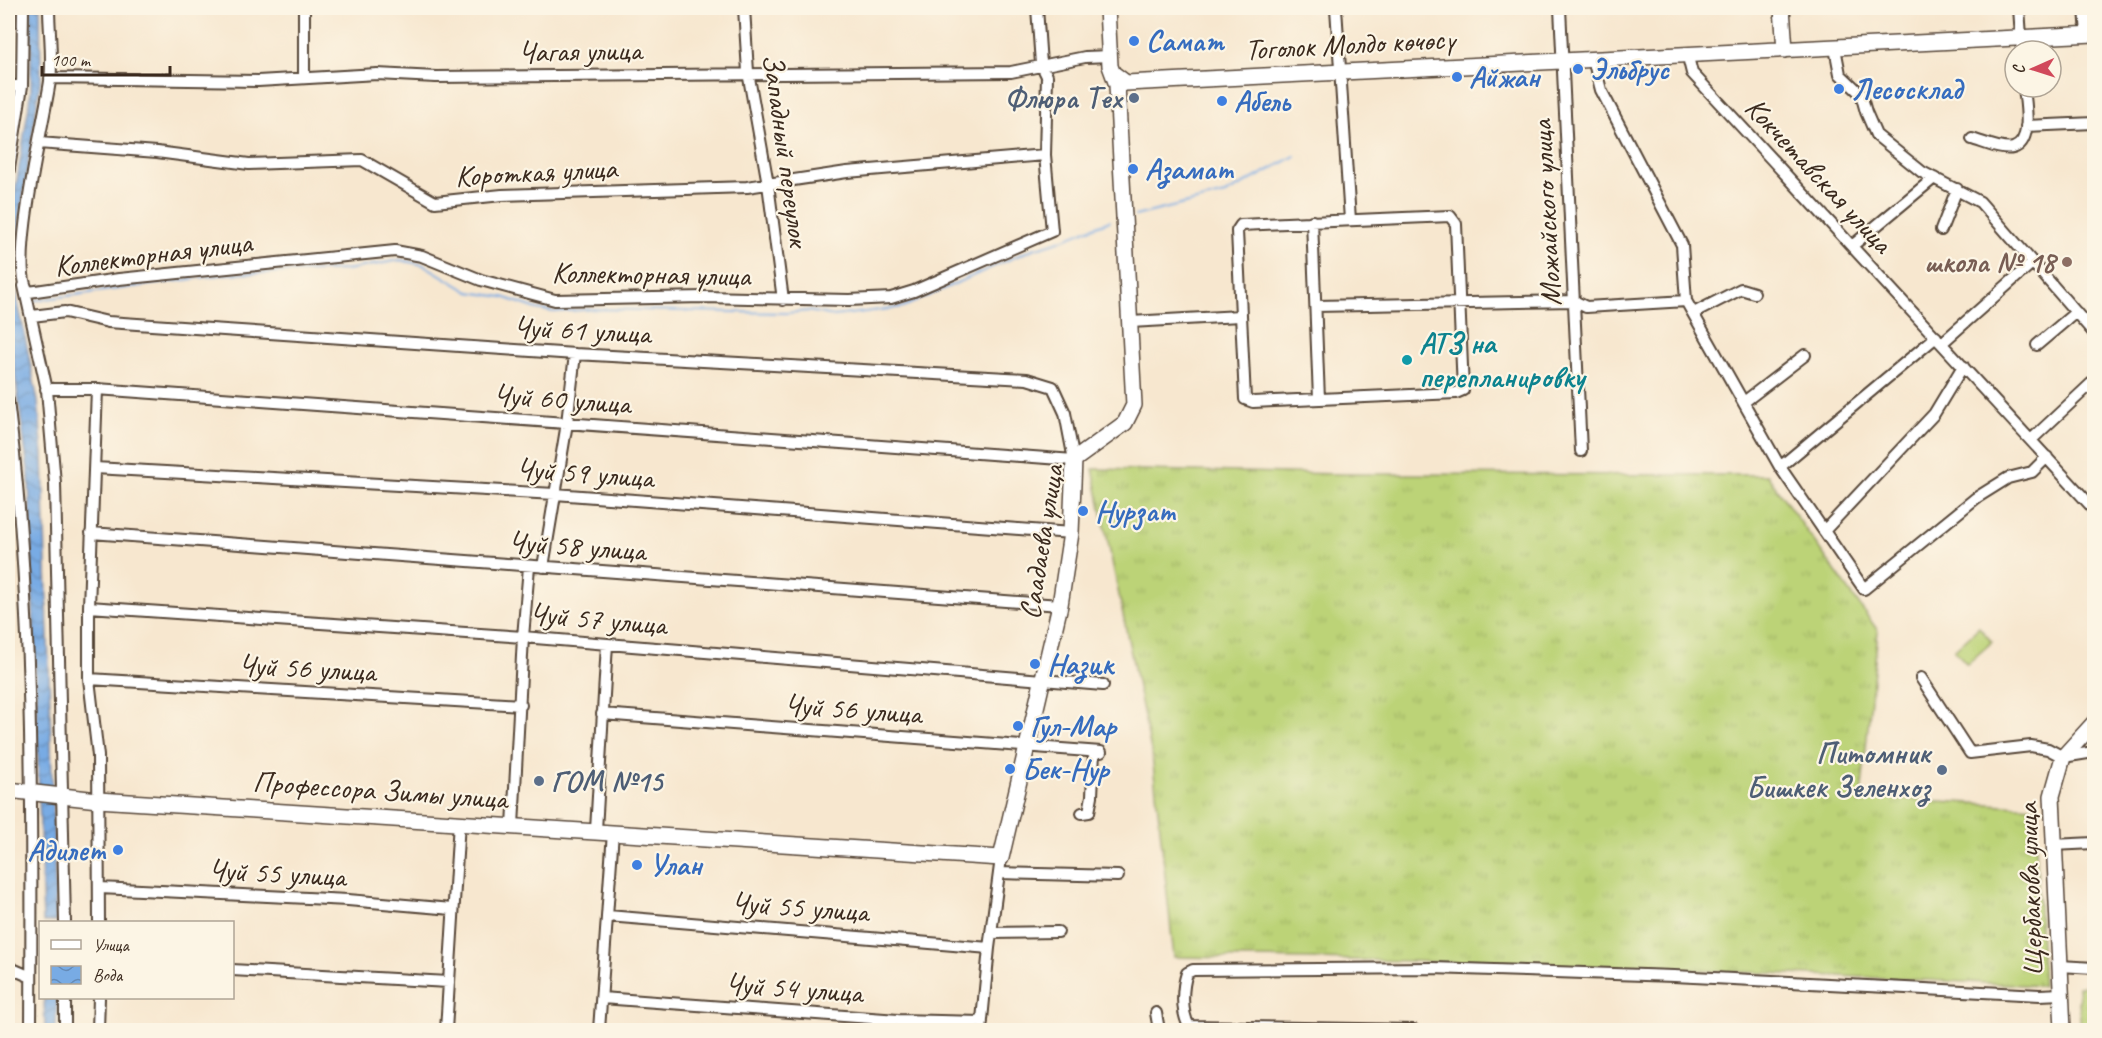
<svg xmlns="http://www.w3.org/2000/svg" width="2102" height="1038" font-family="Caveat,sans-serif">
	<style>
		.grass { fill: url(#grass-tufts); stroke: #7c7e4a; stroke-width: 1.5 }
		.park { fill: url(#park-dots); stroke: #7c7e4a; stroke-width: 1.5 }
		.pitch { fill: #bcd377; stroke: #7c7e4a; stroke-width: 1.5 }
		.water { fill: url(#water-waves); stroke: #5a6a81; stroke-width: 1.5 }
		.lines { fill: none; stroke-linecap: round; stroke-linejoin: round }
		.stream { stroke: #78abe4; stroke-width: 2 }
		.street-casing { stroke: #574639; stroke-width: 14 }
		.secondary-casing { stroke: #574639; stroke-width: 18 }
		.street { stroke: #fff; stroke-width: 10 }
		.secondary { stroke: #fff; stroke-width: 15 }
		.shop-dot { fill: #3f7fe0; stroke: #fcf5e5; stroke-width: 2 }
		.service-dot { fill: #5c6f8a; stroke: #fcf5e5; stroke-width: 2 }
		.education-dot { fill: #8d6e63; stroke: #fcf5e5; stroke-width: 2 }
		.culture-dot { fill: #0f9aa8; stroke: #fcf5e5; stroke-width: 2 }
		.labels { text-anchor: middle; stroke-width: 4.5; stroke-linejoin: round; paint-order: stroke }
		.shop-label { font-size: 30px; font-weight: bold; fill: #366cbe; stroke: #fcf5e5; text-anchor: start }
		.street-label { font-size: 30px; fill: #3b2a1e; stroke: #fcf5e5 }
		.service-label { font-size: 30px; font-weight: bold; fill: #4e5e75; stroke: #fcf5e5; text-anchor: end }
		.education-label { font-size: 30px; font-weight: bold; fill: #785e54; stroke: #fcf5e5; text-anchor: end }
		.culture-label { font-size: 30px; font-weight: bold; fill: #0d838f; stroke: #fcf5e5; text-anchor: start }
	</style>
	<defs>
		<pattern id="grass-tufts" width="24" height="20" patternUnits="userSpaceOnUse" patternTransform="scale(1.5)"><rect width="24" height="20" fill="#bcd377"/><path d="M3 7l-1-3M5 7V3M7 7l1-3M15 17l-1-3M17 17v-4M19 17l1-3" fill="none" stroke="#a2b566"/></pattern>
		<pattern id="park-dots" width="8" height="8" patternUnits="userSpaceOnUse" patternTransform="scale(1.5)"><rect width="8" height="8" fill="#bcd377"/><path d="M2 2h.1M6 6h.1" fill="none" stroke="#a2b566" stroke-width="1.8" stroke-linecap="round"/></pattern>
		<pattern id="water-waves" width="16" height="10" patternUnits="userSpaceOnUse" patternTransform="scale(1.5)"><rect width="16" height="10" fill="#78abe4"/><path d="M0 5q4-4 8 0t8 0" fill="none" stroke="#648bb8"/></pattern>
	</defs>
	<rect width="100%" height="100%" fill="#fcf5e5"/>
	<filter id="ink" filterUnits="userSpaceOnUse"><feTurbulence type="fractalNoise" baseFrequency=".0167" numOctaves="2"/><feDisplacementMap in="SourceGraphic" scale="12" xChannelSelector="R" yChannelSelector="G"/><feConvolveMatrix kernelMatrix="1 2 1 2 8 2 1 2 1" color-interpolation-filters="sRGB"/></filter>
	<filter id="wash" filterUnits="userSpaceOnUse"><feTurbulence type="fractalNoise" baseFrequency=".008" numOctaves="4" result="noise"/><feDisplacementMap in="SourceGraphic" scale="24" xChannelSelector="R" yChannelSelector="G"/><feGaussianBlur stdDeviation="1.35" result="paint"/><feColorMatrix in="noise" values="0 0 0 0 0 0 0 0 0 0 0 0 0 0 0 0 0 1.4 0 .05"/><feComposite in="paint" operator="in"/></filter>
	<g filter="url(#wash)">
		<rect width="100%" height="100%" fill="#f7e7cf"/>
		<path class="grass" d="M1093,469L1342,474L1767,475L1878,631L1861,796L2034,807L2043,986C1753,971 1464,960 1174,957L1152,755Z"/>
		<path class="park" d="M2078,986H2094V1030H2081Z"/>
		<path class="pitch" d="M1979,627L1992,642L1967,664L1954,650Z"/>
		<path class="water" d="M31,8H40L41,77L12,272L38,401L43,455L56,922H43L29,477L8,324V237L31,91Z
			M44,998H57L56,1030H45Z"/>
		<g class="lines">
			<path class="stream" d="M1135,216L1225,194L1295,156
				M30,301L228,274L346,270L400,260L424,265L469,292L503,297L537,309L554,312L594,309L786,313L808,311L834,316L903,307L1035,248C1061,243 1085,229 1110,221"/>
		</g>
	</g>
	<g filter="url(#ink)">
		<g class="lines">
			<defs>
				<path id="street" d="M49,8C49,31 53,57 50,81C45,118 8,268 29,292L119,279L395,251L422,256L481,280L555,300L704,297L849,300L891,298L914,291L1052,231L1045,155L1047,76L1041,64L1037,8
					M304,8V78
					M744,8L748,72L768,184L783,300
					M1336,8L1350,220
					M1560,8L1581,451
					M2019,8L2022,51
					M2085,8L2087,35
					M1835,48L1840,74L1861,94L1866,112L1876,135L1922,172L1980,202L2094,333
					M1687,53L1692,73L2094,509
					M1593,59L1601,90L1682,245L1686,301L1780,467L1864,589L1976,498L2008,478L2032,472L2047,457
					M50,78L258,81L377,74L436,77L1011,72L1085,57L1110,56
					M8,86H22
					M2026,126L2094,123
					M1972,139C1983,142 2002,151 2013,148C2034,142 2025,102 2024,87
					M39,143L157,152L249,164L362,160L435,202L502,195L747,187L847,172L1045,155
					M8,175L22,86L23,8
					M1450,216L1456,224L1463,390L1456,393L1253,402L1245,399L1237,231L1241,225Z
					M1312,221L1319,399
					M1941,230L1957,189
					M1852,246L1934,178
					M24,286L47,390L55,483L65,922
					M1316,306L1574,301L1586,307L1686,301
					M1694,313L1741,289L1754,293
					M32,316L65,312L108,322L575,354L1027,379L1053,387L1065,413L1074,460L97,389H46
					M1130,322L1240,316
					M1942,343L2032,263
					M2037,345L2076,312
					M97,389L89,607V679L98,756L99,922
					M8,401C34,609 32,821 31,1030
					M1744,402L1805,355
					M2031,440L2094,381
					M1780,467L1936,337
					M95,468L555,494L1071,533
					M1824,531L1934,414L1963,366
					M91,533L1060,605
					M543,567L567,423L575,354
					M89,607L523,637L1103,685
					M1921,678L1970,753L2031,746L2048,749L2063,757L2094,752
					M89,679L521,705
					M602,714L1101,752
					M1082,813L1089,812L1092,796L1094,752
					M513,826L523,637L529,567
					M596,830L607,644
					M2053,845L2094,843
					M999,873L1118,876
					M100,888L348,900L452,909
					M608,916L989,948
					M991,933L1058,932
					M2060,966L2094,968
					M8,967L31,977
					M232,970L448,982
					M65,998V1030
					M602,998L898,1020L982,1022
					M1156,1013L1159,1030
					M1189,1026C1181,1012 1182,988 1187,973L1193,970L1432,968L1674,976L2040,995L2061,994
					M1189,1026L1414,1030
					M98,1030L99,998
					M446,1030L459,822
					M599,1030L613,832
					M981,1030L989,948L1001,858"/>
				<path id="secondary" d="M1782,8L1785,50
					M1114,74L1126,83L2094,34
					M8,790L98,800L1001,858L1060,605L1071,533L1074,460L1125,423L1134,405L1117,85L1110,66L1107,8
					M2063,1030L2052,796L2063,757L2094,723"/>
			</defs>
			<use href="#street" class="street-casing"/>
			<use href="#secondary" class="secondary-casing"/>
			<use href="#street" class="street"/>
			<use href="#secondary" class="secondary"/>
		</g>
	</g>
	<g class="shop-dot">
		<circle cx="1134" cy="41" r="6"/>
		<circle cx="1578" cy="69" r="6"/>
		<circle cx="1457" cy="77" r="6"/>
		<circle cx="1839" cy="89" r="6"/>
		<circle cx="1222" cy="101" r="6"/>
		<circle cx="1133" cy="169" r="6"/>
		<circle cx="1083" cy="511" r="6"/>
		<circle cx="1035" cy="664" r="6"/>
		<circle cx="1018" cy="726" r="6"/>
		<circle cx="1010" cy="769" r="6"/>
		<circle cx="118" cy="850" r="6"/>
		<circle cx="637" cy="865" r="6"/>
	</g>
	<g class="service-dot">
		<circle cx="1134" cy="98" r="6"/>
		<circle cx="1942" cy="770" r="6"/>
		<circle cx="539" cy="781" r="6"/>
	</g>
	<circle class="education-dot" cx="2067" cy="262" r="6"/>
	<circle class="culture-dot" cx="1407" cy="360" r="6"/>
	<g class="labels">
		<g class="shop-label">
			<text x="1146" y="51">Самат</text>
			<text x="1590" y="79">Эльбрус</text>
			<text x="1469" y="87">Айжан</text>
			<text x="1851" y="99">Лесосклад</text>
			<text x="1234" y="111">Абель</text>
			<text x="1145" y="179">Азамат</text>
			<text x="1095" y="521">Нурзат</text>
			<text x="1047" y="674">Назик</text>
			<text x="1030" y="736">Гул-Мар</text>
			<text x="1022" y="779">Бек-Нур</text>
			<text x="106" y="860" text-anchor="end">Адилет</text>
			<text x="649" y="875">Улан</text>
		</g>
		<g class="street-label">
			<text transform="translate(1350 44) rotate(-3)" y="10">Тоголок Молдо көчөсү</text>
			<text transform="translate(580 51) rotate(-1)" y="10">Чагая улица</text>
			<text transform="translate(786 150) rotate(82)" y="10">Западный переулок</text>
			<text transform="translate(536 172) rotate(-3)" y="10">Короткая улица</text>
			<text transform="translate(1819 175) rotate(47)" y="10">Кокчетавская улица</text>
			<text transform="translate(1546 213) rotate(-93)" y="10">Можайского улица</text>
			<text transform="translate(153 254) rotate(-7)" y="10">Коллекторная улица</text>
			<text transform="translate(651 274) rotate(1)" y="10">Коллекторная улица</text>
			<text transform="translate(582 330) rotate(3)" y="10">Чуй 61 улица</text>
			<text transform="translate(562 399) rotate(4)" y="10">Чуй 60 улица</text>
			<text transform="translate(585 473) rotate(4)" y="10">Чуй 59 улица</text>
			<text transform="translate(1041 542) rotate(-81)" y="10">Саадаева улица</text>
			<text transform="translate(577 546) rotate(4)" y="10">Чуй 58 улица</text>
			<text transform="translate(598 619) rotate(5)" y="10">Чуй 57 улица</text>
			<text transform="translate(307 668) rotate(3)" y="10">Чуй 56 улица</text>
			<text transform="translate(853 709) rotate(4)" y="10">Чуй 56 улица</text>
			<text transform="translate(380 790) rotate(4)" y="10">Профессора Зимы улица</text>
			<text transform="translate(277 873) rotate(3)" y="10">Чуй 55 улица</text>
			<text transform="translate(2030 889) rotate(-92)" y="10">Щербакова улица</text>
			<text transform="translate(800 907) rotate(4)" y="10">Чуй 55 улица</text>
			<text transform="translate(794 988) rotate(4)" y="10">Чуй 54 улица</text>
		</g>
		<g class="service-label">
			<text x="1122" y="108">Флюра Тех</text>
			<text x="1930" y="763">Питомник<tspan x="1930" dy="34">Бишкек Зеленхоз</tspan></text>
			<text x="551" y="791" text-anchor="start">ГОМ №15</text>
		</g>
		<g class="education-label">
			<text x="2055" y="272">школа № 18</text>
		</g>
		<g class="culture-label">
			<text x="1419" y="353">АТЗ на<tspan x="1419" dy="34">перепланировку</tspan></text>
		</g>
	</g>
	<rect width="2102" height="1038" fill="none" stroke="#fcf5e5" stroke-width="30"/>
	<rect x="39" y="921" width="195" height="78" fill="#fcf5e5" stroke="#afa495" stroke-width="1.5"/>
	<rect x="51" y="940" width="30" height="9" fill="#ffffff" stroke="#afa495" stroke-width="1.5"/>
	<text x="93" y="951" font-size="18" fill="#3b2a1e">Улица</text>
	<rect x="51" y="966" width="30" height="18" fill="url(#water-waves)" stroke="#afa495" stroke-width="1.5"/>
	<text x="93" y="981" font-size="18" fill="#3b2a1e">Вода</text>
	<g transform="translate(2033 69) rotate(267)"><circle r="28" fill="#fcf5e5" stroke="#afa495" stroke-width="1.5"/>
	<path d="M0-4.5L10 22L0 15L-10 22Z" fill="#d1495b"/>
	<text y="-9" font-size="16" font-weight="bold" text-anchor="middle" fill="#3b2a1e">С</text>
	</g>
	<path d="M42 66v9h128v-9" fill="none" stroke="#3b2a1e" stroke-width="3"/>
	<text x="51" y="66" font-size="18" fill="#3b2a1e" stroke="#fcf5e5" stroke-width="4.5" paint-order="stroke">100 m</text>
</svg>
